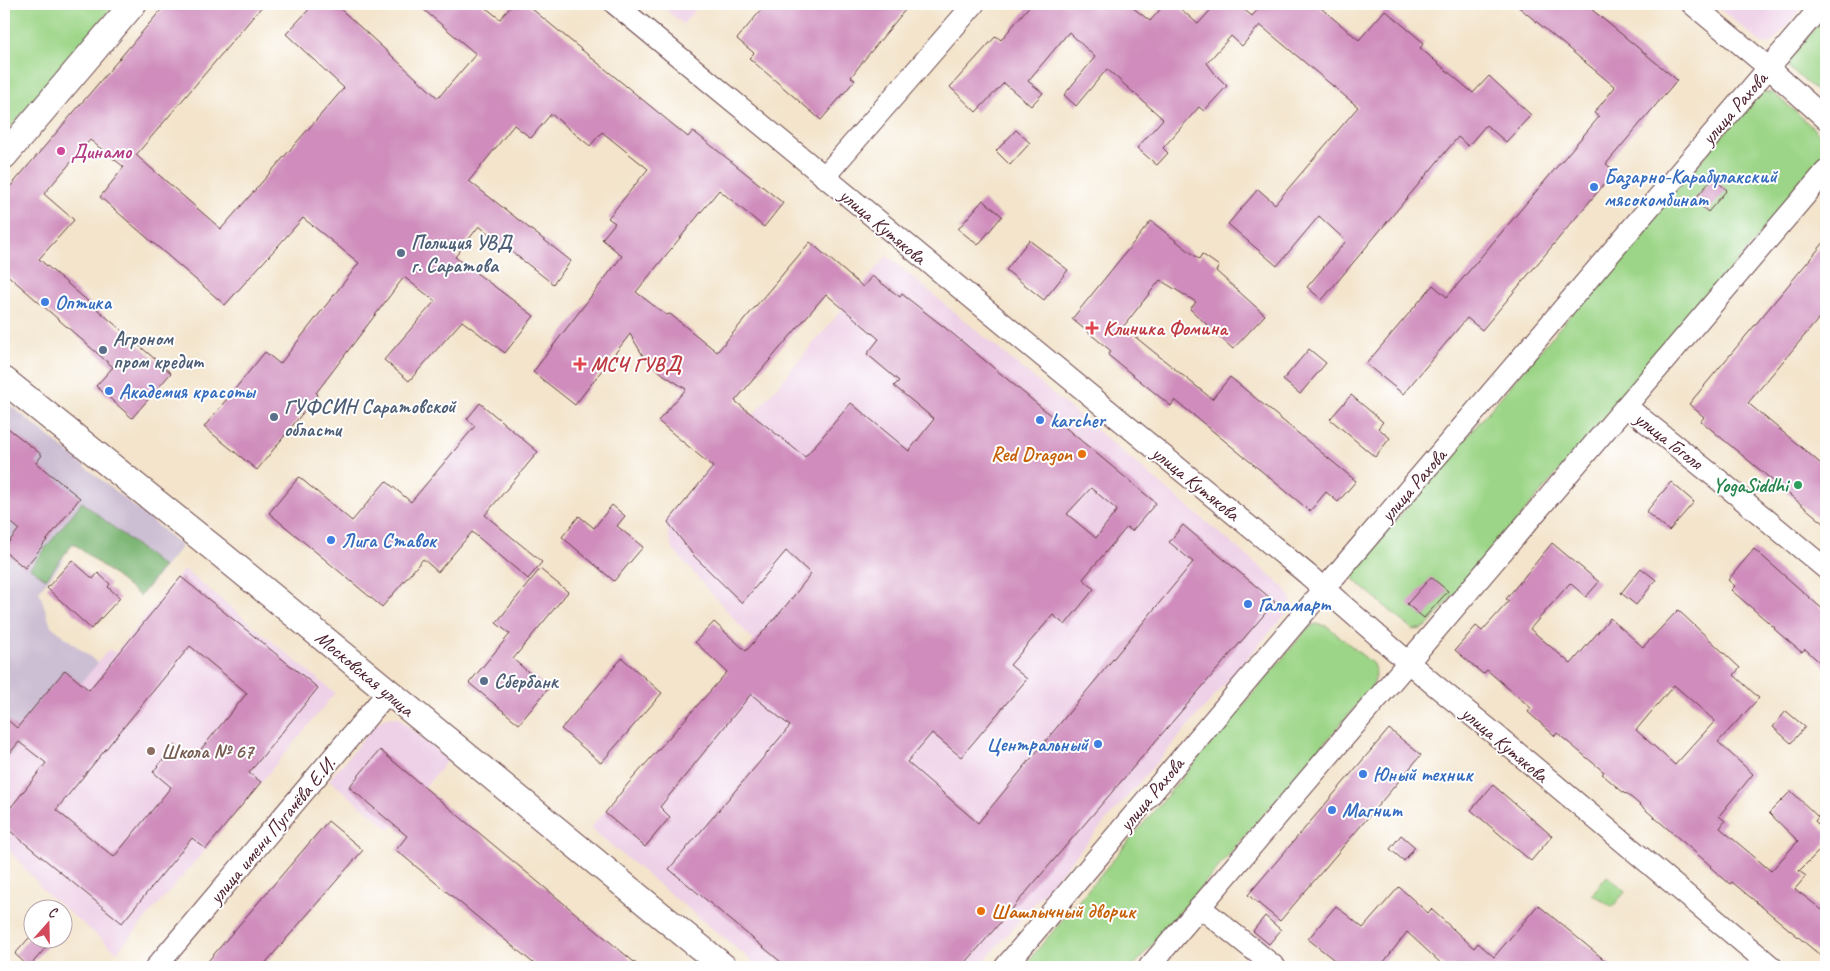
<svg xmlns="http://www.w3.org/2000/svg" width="1830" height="971" font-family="Caveat,sans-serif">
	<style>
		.built { fill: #eed0e7 }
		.industrial { fill: #ccbed3 }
		.green { fill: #9cd587; stroke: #737a59 }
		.forest { fill: #7db674; stroke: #646a50 }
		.building { fill: #cf8cbc; fill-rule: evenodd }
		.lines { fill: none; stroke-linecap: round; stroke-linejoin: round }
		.minor-casing { stroke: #633d43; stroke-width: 23 }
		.major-casing { stroke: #633d43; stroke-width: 28 }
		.minor { stroke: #fff; stroke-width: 21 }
		.major { stroke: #fff; stroke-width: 26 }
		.hotel-dot { fill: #d1479c; stroke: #fff; stroke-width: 2 }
		.shop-dot { fill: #3f7fe0; stroke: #fff; stroke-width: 2 }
		.service-dot { fill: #5c6f8a; stroke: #fff; stroke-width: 2 }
		.health-dot { fill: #e0444e; stroke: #fff; stroke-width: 2 }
		.food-dot { fill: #e8710a; stroke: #fff; stroke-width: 2 }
		.leisure-dot { fill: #2e9e5b; stroke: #fff; stroke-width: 2 }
		.education-dot { fill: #8d6e63; stroke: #fff; stroke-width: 2 }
		.labels { text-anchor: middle; stroke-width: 4; stroke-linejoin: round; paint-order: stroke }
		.street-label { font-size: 20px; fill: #4a1f2b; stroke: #fff }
		.hotel-label { font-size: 20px; font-weight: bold; fill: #b23c85; stroke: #fff; text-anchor: start }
		.shop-label { font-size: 20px; font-weight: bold; fill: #366cbe; stroke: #fff; text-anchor: start }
		.service-label { font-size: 20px; font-weight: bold; fill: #4e5e75; stroke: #fff; text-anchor: start }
		.health-label { font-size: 20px; font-weight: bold; fill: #be3a42; stroke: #fff; text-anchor: start }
		.food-label { font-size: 20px; font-weight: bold; fill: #c56008; stroke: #fff; text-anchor: end }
		.leisure-label { font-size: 20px; font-weight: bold; fill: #27864d; stroke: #fff; text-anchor: end }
		.education-label { font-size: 20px; font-weight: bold; fill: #785e54; stroke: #fff; text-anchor: start }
	</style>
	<rect width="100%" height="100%" fill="#fff"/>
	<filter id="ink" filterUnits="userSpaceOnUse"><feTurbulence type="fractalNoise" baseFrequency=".02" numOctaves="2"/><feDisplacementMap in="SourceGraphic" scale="10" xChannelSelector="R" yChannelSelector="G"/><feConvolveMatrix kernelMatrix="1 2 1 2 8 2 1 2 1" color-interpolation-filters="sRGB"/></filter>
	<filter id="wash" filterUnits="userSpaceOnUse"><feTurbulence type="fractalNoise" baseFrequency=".0096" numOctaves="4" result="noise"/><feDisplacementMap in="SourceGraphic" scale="20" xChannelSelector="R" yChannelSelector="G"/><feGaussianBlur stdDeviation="1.12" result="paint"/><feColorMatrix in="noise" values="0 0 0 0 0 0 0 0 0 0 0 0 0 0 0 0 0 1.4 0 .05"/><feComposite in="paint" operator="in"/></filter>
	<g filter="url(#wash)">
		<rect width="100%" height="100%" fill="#f3e4cb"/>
		<path class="built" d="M659,4H700L683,24Z
			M1713,4H1805L1773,42L1766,44L1759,41Z
			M887,256L1283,586L1291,598L1290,609L979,967H759L590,828L754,642L672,548L665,520Z
			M184,569L335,693L206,849L117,952L47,894L4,844V763L29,734L33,738L109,649L115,653Z
			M397,717L448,760L390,829L329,780L377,723L386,718Z"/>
		<path class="industrial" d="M4,400L182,546L145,591L73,528L57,549L64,560L39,591L51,626L98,663L33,738L29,734L4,763Z"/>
		<path class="green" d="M4,4H115L4,135Z
			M1826,15V99L1789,68V62L1791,57Z
			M1764,92L1773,93L1795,111L1824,139L1826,148L1825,159L1428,625L1421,629L1413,630L1354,580V570L1757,95Z
			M1316,624L1327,626L1373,664L1376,673L1373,686L1133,967H1023L1308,628Z
			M1607,876L1626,891L1612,907L1592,894Z"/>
		<path class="forest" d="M82,502L163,567L140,596L73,543L46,579L30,568Z"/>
		<g id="blocks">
			<path class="building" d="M166,4H264L136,155L221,229L344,88L286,34L314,4H335L438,98L476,54L417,4H481L500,19L513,4H526L688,137L693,131L783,203L764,227L719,190L636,292L666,315L670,314L717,352L810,242L863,287L872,276L900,297L902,294L953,334L1156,503L1132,531L1127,527L1083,579L1094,589L1065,625L1053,615L1010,665L1027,679L961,757L932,733L907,762L978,823L1193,562L1169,542L1183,525L1275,602L962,967H787L669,869L790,726L751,694L660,807L670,817L645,847L605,813L627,785L727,672L695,642L714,622L746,651L784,608L811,574L786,551L742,603L693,555L668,522L713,467L658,421L686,389L664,375L645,359L630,334L575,405L533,372L622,256L602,239L615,223L608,218L648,169L602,132L590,146L551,114L531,138L514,125L469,181L571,261L553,284L479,226L455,257L534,316L505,353L462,321L409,381L384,360L435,301L404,277L316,393L318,394L257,470L204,427L265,352L280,364L359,263L303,218L225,305L100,197L124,167L90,140L55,181L44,194L74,220L39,259L171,373L132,418L96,386L113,367L4,272V194ZM826,294L879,339L867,354L899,381L894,386L934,419L909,451L851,403L805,457L735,401ZM1091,488L1117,510L1096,538L1067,514Z
				M766,4H910L860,65L851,77L855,80L821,120L749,58L754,53L737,39Z
				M1031,4H1128L1150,21L1165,4H1175L1198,24L1216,4H1237L1252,16L1263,4H1316L1359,40L1385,10L1424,43L1420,48L1473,93L1489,76L1531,115L1506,142L1486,125L1468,146L1458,137L1322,300L1307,287L1346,241L1319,216L1277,266L1228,224L1258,189L1275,204L1358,107L1260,25L1242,46L1231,36L1207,63L1216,75L1227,86L1204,111L1199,107L1163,148L1168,153L1157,165L1137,148L1163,119L1107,69L1076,106L1064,95L1095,57L1069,32L1028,81L1043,93L1031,106L1004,83L976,112L950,87L996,36L1001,40Z
				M1515,4H1585L1677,80L1606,164L1615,171L1482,330L1467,318L1403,394L1366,364L1433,285L1447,297L1599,117L1594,113L1615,87Z
				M1016,130L1030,143L1010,165L996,151Z
				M1713,178L1727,190L1708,212L1694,200Z
				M983,200L1002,216L978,245L958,229Z
				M1151,221L1199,259L1202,254L1219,266L1216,271L1265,315L1233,349L1190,309L1196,302L1160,280L1123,327L1212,399L1230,377L1356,481L1338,502L1326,492L1310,511L1175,400L1171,406L1108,355L1111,351L1072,319Z
				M1029,240L1068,270L1044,300L1006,270Z
				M1826,240V310L1748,403L1826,468V525L1701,421L1704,417L1689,404Z
				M1309,349L1326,363L1300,394L1283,380Z
				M1351,395L1383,422L1378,428L1390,438L1375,457L1330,419Z
				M480,403L538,452L485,515L542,562L528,579L472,532L438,572L423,559L382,607L269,513L299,477L352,521L386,481L411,502L475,426L467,419Z
				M4,425L42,455L36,463L80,498L25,568L4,551V548L19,529L4,517Z
				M1671,482L1694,502L1669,531L1646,512Z
				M612,505L625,516L617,526L643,547L614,581L562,537L579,516L594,528Z
				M1552,543L1599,582L1586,597L1570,583L1530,629L1571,664L1610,618L1643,647L1678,610L1740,668L1734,675L1759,698L1718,742L1753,774L1719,816L1725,821L1720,828L1771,871L1798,841L1769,813L1791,791L1818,817L1815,821L1826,832V844L1799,871L1806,876L1795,889L1826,913V960L1732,882L1730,884L1710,867L1711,866L1626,793L1625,794L1602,774L1604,772L1557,733L1555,736L1528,712L1531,708L1487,670L1483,674L1455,650L1476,626L1482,631L1509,601L1506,599ZM1674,685L1715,721L1675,765L1636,730Z
				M1754,549L1826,612V668L1805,649L1802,652L1800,651L1774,629L1775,628L1731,590L1735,586L1728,580Z
				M72,560L93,579L98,573L110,584L108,587L120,598L91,629L47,588Z
				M1641,568L1656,580L1636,605L1621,593Z
				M540,569L568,592L513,659L548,689L519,724L469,683L510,634L496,623Z
				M181,577L318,688L249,773L261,782L206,849L192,838L122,923L4,826V816L46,763L19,742L4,760V717L17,728L65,670L89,690ZM190,646L247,693L193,759L175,745L153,772L171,787L114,857L56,810Z
				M1431,577L1448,591L1424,618L1407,604Z
				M622,658L662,693L601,763L561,729Z
				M1786,711L1805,727L1791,743L1773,727Z
				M1389,729L1421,755L1280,921L1248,895Z
				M380,750L418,782L640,967H538L396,850L407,836L349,787Z
				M1493,785L1552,836L1531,861L1471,810Z
				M328,821L363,850L262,967H203Z
				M1401,835L1415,847L1404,861L1390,849Z
				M1399,887L1428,913L1431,909L1474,948L1478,943L1494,957L1538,905L1613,967H1445L1407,932L1380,967H1343L1308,939L1336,906L1363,928Z
				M1265,916L1281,930L1269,944L1253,931Z
				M29,938H54L29,967L15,954Z"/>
		</g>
	</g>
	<g filter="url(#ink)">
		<use href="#blocks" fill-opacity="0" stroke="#633d43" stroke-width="1"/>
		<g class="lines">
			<defs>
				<path id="minor" d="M615,4L1307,574L1431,682L1496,735L1772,967
					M1692,4L1769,68L1826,119
					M824,177L974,4
					M1627,407L1719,480L1826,569
					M1200,907L1275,967
					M156,967L388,692
					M1005,967L1352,556L1823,4
					M1149,967L1826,171"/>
				<path id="major" d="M4,156L133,4
					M4,380L217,551L724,967"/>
			</defs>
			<use href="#minor" class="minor-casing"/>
			<use href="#major" class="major-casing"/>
			<use href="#minor" class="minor"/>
			<use href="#major" class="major"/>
		</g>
	</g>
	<circle class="hotel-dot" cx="61" cy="151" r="5"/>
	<g class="shop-dot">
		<circle cx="1594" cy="187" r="5"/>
		<circle cx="45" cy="302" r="5"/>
		<circle cx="109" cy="391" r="5"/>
		<circle cx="1040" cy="420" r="5"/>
		<circle cx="331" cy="540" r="5"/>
		<circle cx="1248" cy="604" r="5"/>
		<circle cx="1098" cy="744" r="5"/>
		<circle cx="1363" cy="774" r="5"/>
		<circle cx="1332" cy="810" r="5"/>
	</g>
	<g class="service-dot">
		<circle cx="401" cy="253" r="5"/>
		<circle cx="103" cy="350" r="5"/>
		<circle cx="274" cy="417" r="5"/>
		<circle cx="484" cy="681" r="5"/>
	</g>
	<g class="health-dot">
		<path d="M1089.5 320.5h5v5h5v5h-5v5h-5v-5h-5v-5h5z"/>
		<path d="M577.5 356.5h5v5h5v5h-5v5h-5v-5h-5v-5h5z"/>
	</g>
	<g class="food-dot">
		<circle cx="1082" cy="454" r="5"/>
		<circle cx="981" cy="911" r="5"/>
	</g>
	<circle class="leisure-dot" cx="1798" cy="485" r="5"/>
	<circle class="education-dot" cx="151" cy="751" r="5"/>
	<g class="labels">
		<g class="street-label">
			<text transform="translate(1734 108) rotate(-49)" y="7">улица Рахова</text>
			<text transform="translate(883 226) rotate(40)" y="7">улица Кутякова</text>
			<text transform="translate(1669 440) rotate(38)" y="7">улица Гоголя</text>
			<text transform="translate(1196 483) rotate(39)" y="7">улица Кутякова</text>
			<text transform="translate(1413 485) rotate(-49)" y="7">улица Рахова</text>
			<text transform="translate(365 673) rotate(40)" y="7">Московская улица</text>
			<text transform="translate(1505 744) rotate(40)" y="7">улица Кутякова</text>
			<text transform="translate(1151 794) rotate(-50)" y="7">улица Рахова</text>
			<text transform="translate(272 830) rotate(-50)" y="7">улица имени Пугачёва Е.И.</text>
		</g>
		<g class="hotel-label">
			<text x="71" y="158">Динамо</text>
		</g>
		<g class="shop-label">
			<text x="1604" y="183">Базарно-Карабулакский<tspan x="1604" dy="23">мясокомбинат</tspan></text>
			<text x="55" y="309">Оптика</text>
			<text x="119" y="398">Академия красоты</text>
			<text x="1050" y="427">karcher</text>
			<text x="341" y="547">Лига Ставок</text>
			<text x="1258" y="611">Галамарт</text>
			<text x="1088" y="751" text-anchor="end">Центральный</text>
			<text x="1373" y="781">Юный техник</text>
			<text x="1342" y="817">Магнит</text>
		</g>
		<g class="service-label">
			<text x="411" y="249">Полиция УВД<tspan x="411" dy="23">г. Саратова</tspan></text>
			<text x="113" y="345">Агроном<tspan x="113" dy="23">пром кредит</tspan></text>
			<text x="284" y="413">ГУФСИН Саратовской<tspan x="284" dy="23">области</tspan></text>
			<text x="494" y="688">Сбербанк</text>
		</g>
		<g class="health-label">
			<text x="1103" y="335">Клиника Фомина</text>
			<text x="591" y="371">МСЧ ГУВД</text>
		</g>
		<g class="food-label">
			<text x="1072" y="461">Red Dragon</text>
			<text x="991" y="918" text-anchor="start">Шашлычный дворик</text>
		</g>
		<g class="leisure-label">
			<text x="1788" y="492">YogaSiddhi</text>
		</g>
		<g class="education-label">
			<text x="161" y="758">Школа № 67</text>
		</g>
	</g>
	<rect width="1830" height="971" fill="none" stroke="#fff" stroke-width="20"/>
	<g transform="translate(48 924) rotate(20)"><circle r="24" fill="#ffffff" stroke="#b7a5aa"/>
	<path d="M0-4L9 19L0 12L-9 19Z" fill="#d1495b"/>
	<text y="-8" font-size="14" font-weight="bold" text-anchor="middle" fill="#4a1f2b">С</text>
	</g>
</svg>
